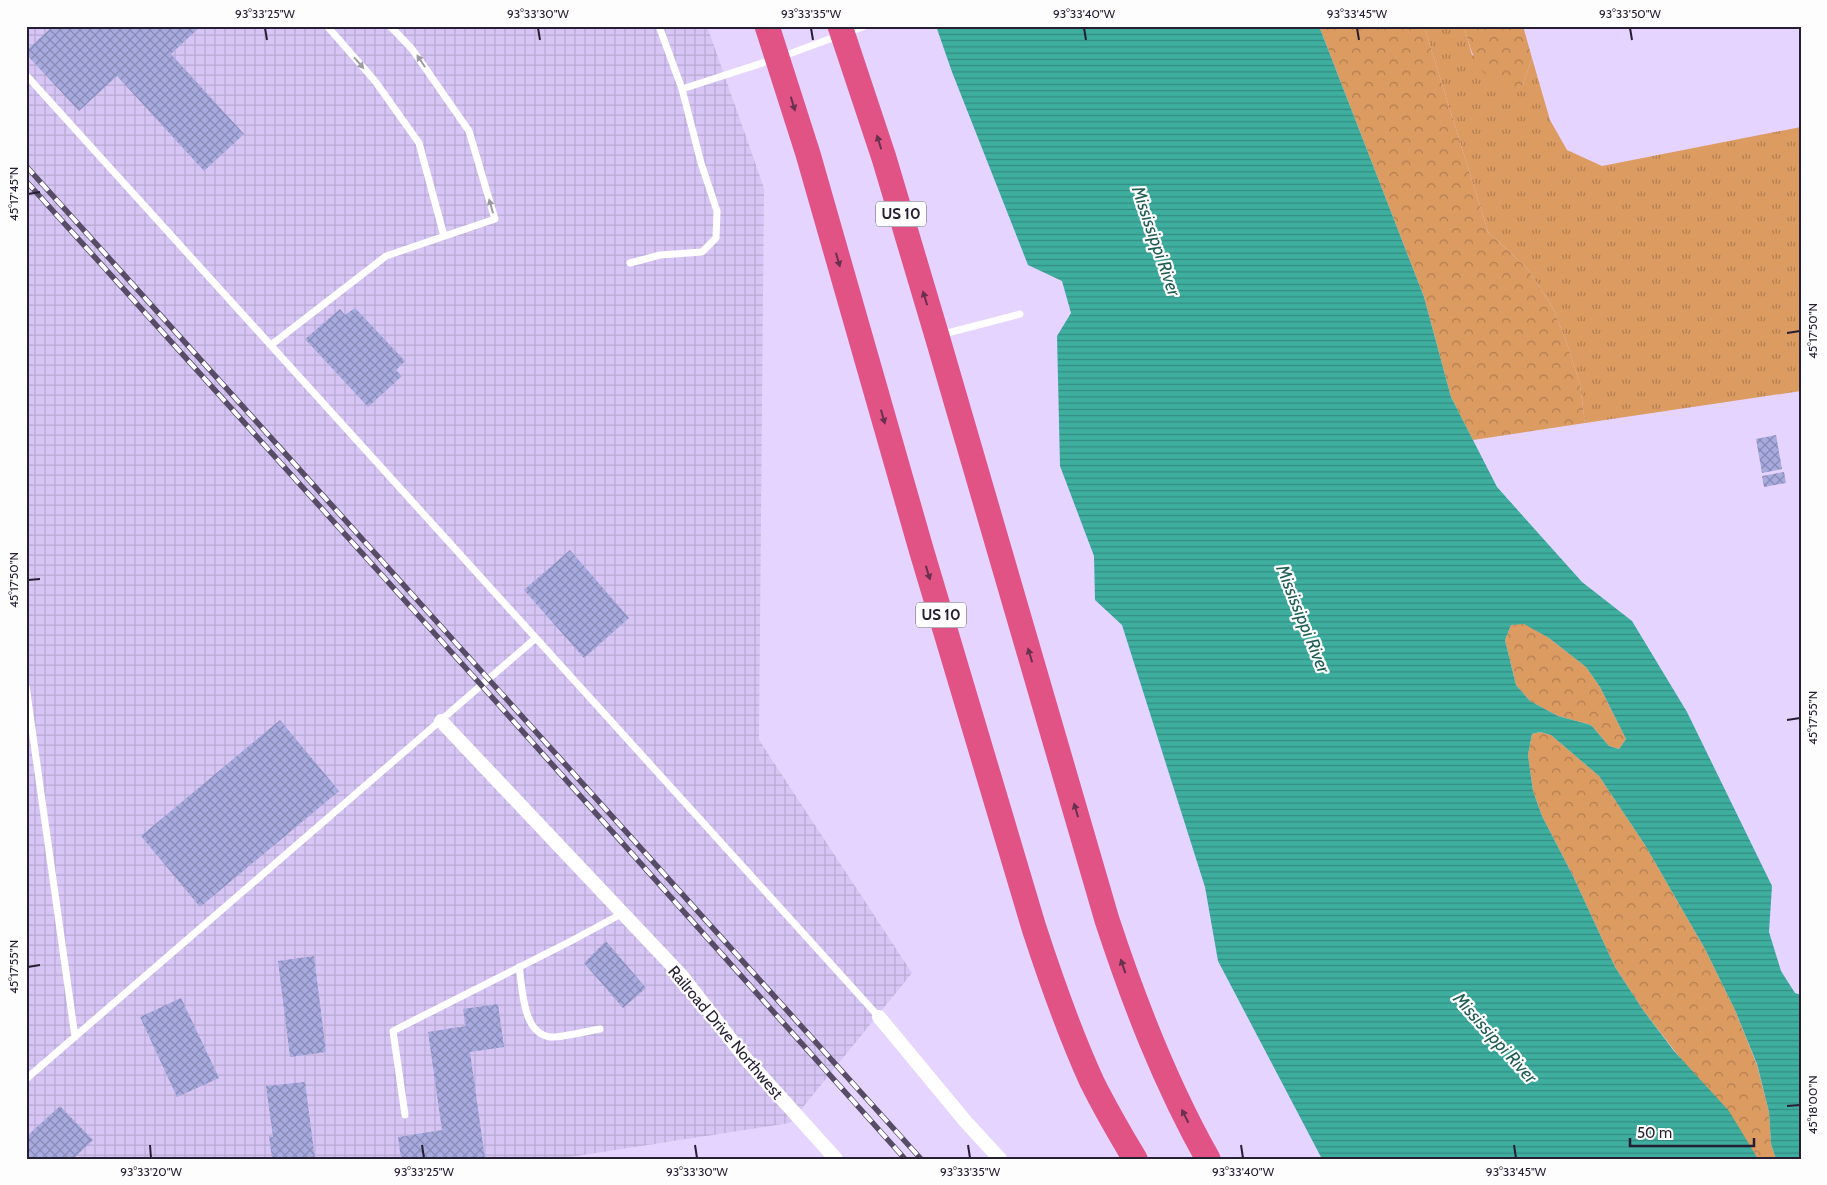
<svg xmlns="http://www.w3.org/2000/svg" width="1827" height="1185" font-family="Cabin,sans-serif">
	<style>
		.industrial { fill: url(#industrial-grid) }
		.grass { fill: url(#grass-tufts) }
		.forest { fill: url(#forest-crowns) }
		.water { fill: url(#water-rules); fill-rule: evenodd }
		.building { fill: url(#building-cross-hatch) }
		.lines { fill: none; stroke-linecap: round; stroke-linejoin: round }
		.lane { stroke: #fff; stroke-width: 7 }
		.street { stroke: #fff; stroke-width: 14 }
		.highway { stroke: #e05384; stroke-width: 25 }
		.rail-casing { stroke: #564c65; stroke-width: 5.5 }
		.rail { stroke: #fdfdfd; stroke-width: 4; stroke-dasharray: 11; stroke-linecap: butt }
		.oneway { fill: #9d9aa3 }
		.oneway2 { fill: #67314f }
		.ticks { fill: none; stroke: #261e32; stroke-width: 2 }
		.labels { text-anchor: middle; stroke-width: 4.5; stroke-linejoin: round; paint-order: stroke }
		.shield { fill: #fdfdfd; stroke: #66616f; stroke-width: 1 }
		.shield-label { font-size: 15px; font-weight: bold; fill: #261e32 }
		.street-label { font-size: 16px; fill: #261e32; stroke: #fdfdfd }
		.water-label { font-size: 18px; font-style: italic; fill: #205d54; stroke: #fdfdfd }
		.neatline { fill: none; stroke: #261e32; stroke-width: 2 }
		.ticks-label { font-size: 12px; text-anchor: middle; fill: #261e32 }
	</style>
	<defs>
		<pattern id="industrial-grid" width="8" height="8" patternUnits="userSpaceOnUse" patternTransform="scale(1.25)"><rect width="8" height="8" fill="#d7c6f5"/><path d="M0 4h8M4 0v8" fill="none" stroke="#b8aad2"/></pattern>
		<pattern id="grass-tufts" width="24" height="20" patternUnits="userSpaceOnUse" patternTransform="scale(1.25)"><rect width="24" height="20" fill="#dc9b61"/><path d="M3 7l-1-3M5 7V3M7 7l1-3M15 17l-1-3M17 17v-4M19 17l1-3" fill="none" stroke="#b27e51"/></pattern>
		<pattern id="forest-crowns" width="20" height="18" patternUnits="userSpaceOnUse" patternTransform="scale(1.25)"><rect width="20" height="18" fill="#dc9b61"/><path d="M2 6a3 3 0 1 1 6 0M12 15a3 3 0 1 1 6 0" fill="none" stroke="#b27e51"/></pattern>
		<pattern id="water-rules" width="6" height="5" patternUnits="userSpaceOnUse" patternTransform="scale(1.25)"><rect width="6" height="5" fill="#3eae9f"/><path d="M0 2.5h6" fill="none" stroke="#348d82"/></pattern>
		<pattern id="building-cross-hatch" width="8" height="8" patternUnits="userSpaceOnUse" patternTransform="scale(1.25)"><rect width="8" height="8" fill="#a7aade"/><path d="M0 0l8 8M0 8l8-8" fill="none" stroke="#888ab5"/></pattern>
	</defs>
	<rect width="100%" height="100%" fill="#e4d4ff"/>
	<path class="industrial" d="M26,26H707L764,188L759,740L912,973L790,1123L557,1159H26Z"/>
	<path class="grass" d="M1424,26H1464L1472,55L1522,87L1532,58L1550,120L1567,150L1602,166L1801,127V391L1585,423L1580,384L1566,341L1553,308L1527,268L1488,232Z"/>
	<path class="forest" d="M1319,26H1424L1488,232L1527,268L1553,308L1566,341L1580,384L1585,423L1473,440L1451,397L1424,297Z
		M1464,26H1523L1532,58L1522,87C1480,85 1474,62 1464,26Z
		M1524,623L1549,638L1586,667L1600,687L1626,739L1619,749L1609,746L1591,725L1558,716L1530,701L1516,685L1505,640L1511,625Z
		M1540,732L1551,735L1599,776L1645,845L1705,949L1735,1010L1757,1065L1769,1112L1771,1144L1776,1159H1758L1643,1010L1615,967L1573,876L1542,816L1533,791L1528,755L1532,734Z"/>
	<path class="water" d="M936,26H1319L1424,297L1451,397L1497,487L1582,582L1632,621L1687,712L1772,886L1769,932L1781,971L1795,993L1801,995V1159H1776L1771,1144L1769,1112L1757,1064L1735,1010L1705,949L1645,845L1599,776L1551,735L1540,732L1532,734L1528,755L1533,791L1542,816L1573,876L1615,967L1643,1010L1674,1051L1729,1111L1758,1159H1322L1218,961L1205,887L1122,625L1095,600L1094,556L1060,466L1057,336L1071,313L1062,281L1028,265L952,72ZM1524,624L1549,638L1586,667L1600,687L1626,739L1619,749L1609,746L1591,725L1558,716L1530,701L1516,685L1505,640L1511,625Z"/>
	<path class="building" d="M53,26H201L171,54L244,134L204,171L117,76L79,111L26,54V51Z
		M355,308L405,361L396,370L402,376L368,407L305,339L340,309L345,315Z
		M1776,435L1782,469L1762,473L1756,439Z
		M1784,472L1786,483L1764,487L1762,476Z
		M570,550L629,618L584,658L524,590Z
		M280,720L339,791L200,907L141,836Z
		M606,941L646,988L623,1008L584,963Z
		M314,956L326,1052L290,1057L278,961Z
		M181,998L219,1078L177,1097L140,1017Z
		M498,1004L504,1047L470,1052L485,1159H401L398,1137L442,1130L428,1032L466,1026L463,1009Z
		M305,1082L315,1159H272L269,1136L273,1137L266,1086Z
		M60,1106L93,1140L73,1159H26V1137Z"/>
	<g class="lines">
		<path class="lane" d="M327,26L375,81L419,143L444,236
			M26,75L879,1017
			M682,89L778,58L865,26
			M630,263L660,255L702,252L716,238L717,211L701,163L682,89L659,26
			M940,335L1020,314
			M271,345L386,256L495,219L469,131L412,49L390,26
			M26,686L75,1037
			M519,967C523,989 522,1033 550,1037C561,1038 587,1031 600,1029
			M26,1079L536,638
			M405,1115L393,1031L571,941L623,913"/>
		<path class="street" d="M441,721L682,976L746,1059L836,1159
			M879,1017L966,1122L1000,1159"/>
		<path class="highway" d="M767,26L808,154L921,549L1034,928C1051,980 1069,1032 1092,1082C1105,1108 1120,1134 1135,1159
			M840,26L884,158L937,336L1107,920C1134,1002 1165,1083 1208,1159"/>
		<defs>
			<path id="rail" d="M26,166L921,1159
				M26,181L482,686L905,1159"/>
		</defs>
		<use href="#rail" class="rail-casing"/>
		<use href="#rail" class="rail"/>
	</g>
	<defs><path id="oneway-solid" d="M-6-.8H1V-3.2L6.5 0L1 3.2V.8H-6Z" transform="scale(1.25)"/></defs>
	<g class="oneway">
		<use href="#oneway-solid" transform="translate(421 61) rotate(-124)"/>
		<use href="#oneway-solid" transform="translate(359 63) rotate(49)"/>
		<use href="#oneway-solid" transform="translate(491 206) rotate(-106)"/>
	</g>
	<g class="oneway2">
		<use href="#oneway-solid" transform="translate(793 104) rotate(73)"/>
		<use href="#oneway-solid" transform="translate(879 142) rotate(-107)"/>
		<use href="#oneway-solid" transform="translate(838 260) rotate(74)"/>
		<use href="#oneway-solid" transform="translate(925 298) rotate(-107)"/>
		<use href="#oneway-solid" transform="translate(883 417) rotate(74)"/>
		<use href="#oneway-solid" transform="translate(928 573) rotate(73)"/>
		<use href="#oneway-solid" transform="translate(1030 655) rotate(-107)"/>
		<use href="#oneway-solid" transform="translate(1076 810) rotate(-106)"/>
		<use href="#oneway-solid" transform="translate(1123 966) rotate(-109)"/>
		<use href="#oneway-solid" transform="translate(1185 1116) rotate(-117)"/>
	</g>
	<path class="ticks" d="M265,28L267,40M538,28L540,40M811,28L813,40M1084,28L1086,40M1357,28L1359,40M1630,28L1632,40M28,194L40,192M1787,333L1800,331M28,580L40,579M1787,720L1800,718M28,967L40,965M1787,1106L1800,1105M150,1145L151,1158M422,1145L424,1158M695,1145L697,1158M968,1145L970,1158M1241,1145L1243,1158M1514,1145L1516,1158"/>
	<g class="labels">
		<g class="shield">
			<rect x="876" y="201.5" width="50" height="25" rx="4"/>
			<rect x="916" y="602.5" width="50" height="25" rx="4"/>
		</g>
		<g class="shield-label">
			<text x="901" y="219">US 10</text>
			<text x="941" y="620">US 10</text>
		</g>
		<g class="street-label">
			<text transform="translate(726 1032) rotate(50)" y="6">Railroad Drive Northwest</text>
		</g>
		<g class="water-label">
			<text transform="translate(1156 241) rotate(71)" y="6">Mississippi River</text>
			<text transform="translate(1303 619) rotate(68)" y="6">Mississippi River</text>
			<text transform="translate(1495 1038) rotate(48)" y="6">Mississippi River</text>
		</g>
	</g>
	<rect width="1827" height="1185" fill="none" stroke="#fdfdfd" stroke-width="55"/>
	<path d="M1630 1138v8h124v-8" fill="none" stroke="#261e32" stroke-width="2.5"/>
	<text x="1637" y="1138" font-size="15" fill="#261e32" stroke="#fdfdfd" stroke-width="4" paint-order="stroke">50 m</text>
	<rect x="28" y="28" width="1772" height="1130" class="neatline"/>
	<g class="ticks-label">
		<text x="265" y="18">93°33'25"W</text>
		<text x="538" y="18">93°33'30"W</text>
		<text x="811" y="18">93°33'35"W</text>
		<text x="1084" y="18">93°33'40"W</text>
		<text x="1357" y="18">93°33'45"W</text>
		<text x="1630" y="18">93°33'50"W</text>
		<text transform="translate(14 194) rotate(-90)" y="4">45°17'45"N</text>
		<text transform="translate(1813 331) rotate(-90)" y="4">45°17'50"N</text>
		<text transform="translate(14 580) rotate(-90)" y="4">45°17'50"N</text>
		<text transform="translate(1813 718) rotate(-90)" y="4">45°17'55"N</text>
		<text transform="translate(14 967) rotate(-90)" y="4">45°17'55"N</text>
		<text transform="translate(1813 1105) rotate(-90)" y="4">45°18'00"N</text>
		<text x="151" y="1176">93°33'20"W</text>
		<text x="424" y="1176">93°33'25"W</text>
		<text x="697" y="1176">93°33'30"W</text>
		<text x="970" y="1176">93°33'35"W</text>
		<text x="1243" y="1176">93°33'40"W</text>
		<text x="1516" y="1176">93°33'45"W</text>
	</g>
</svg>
